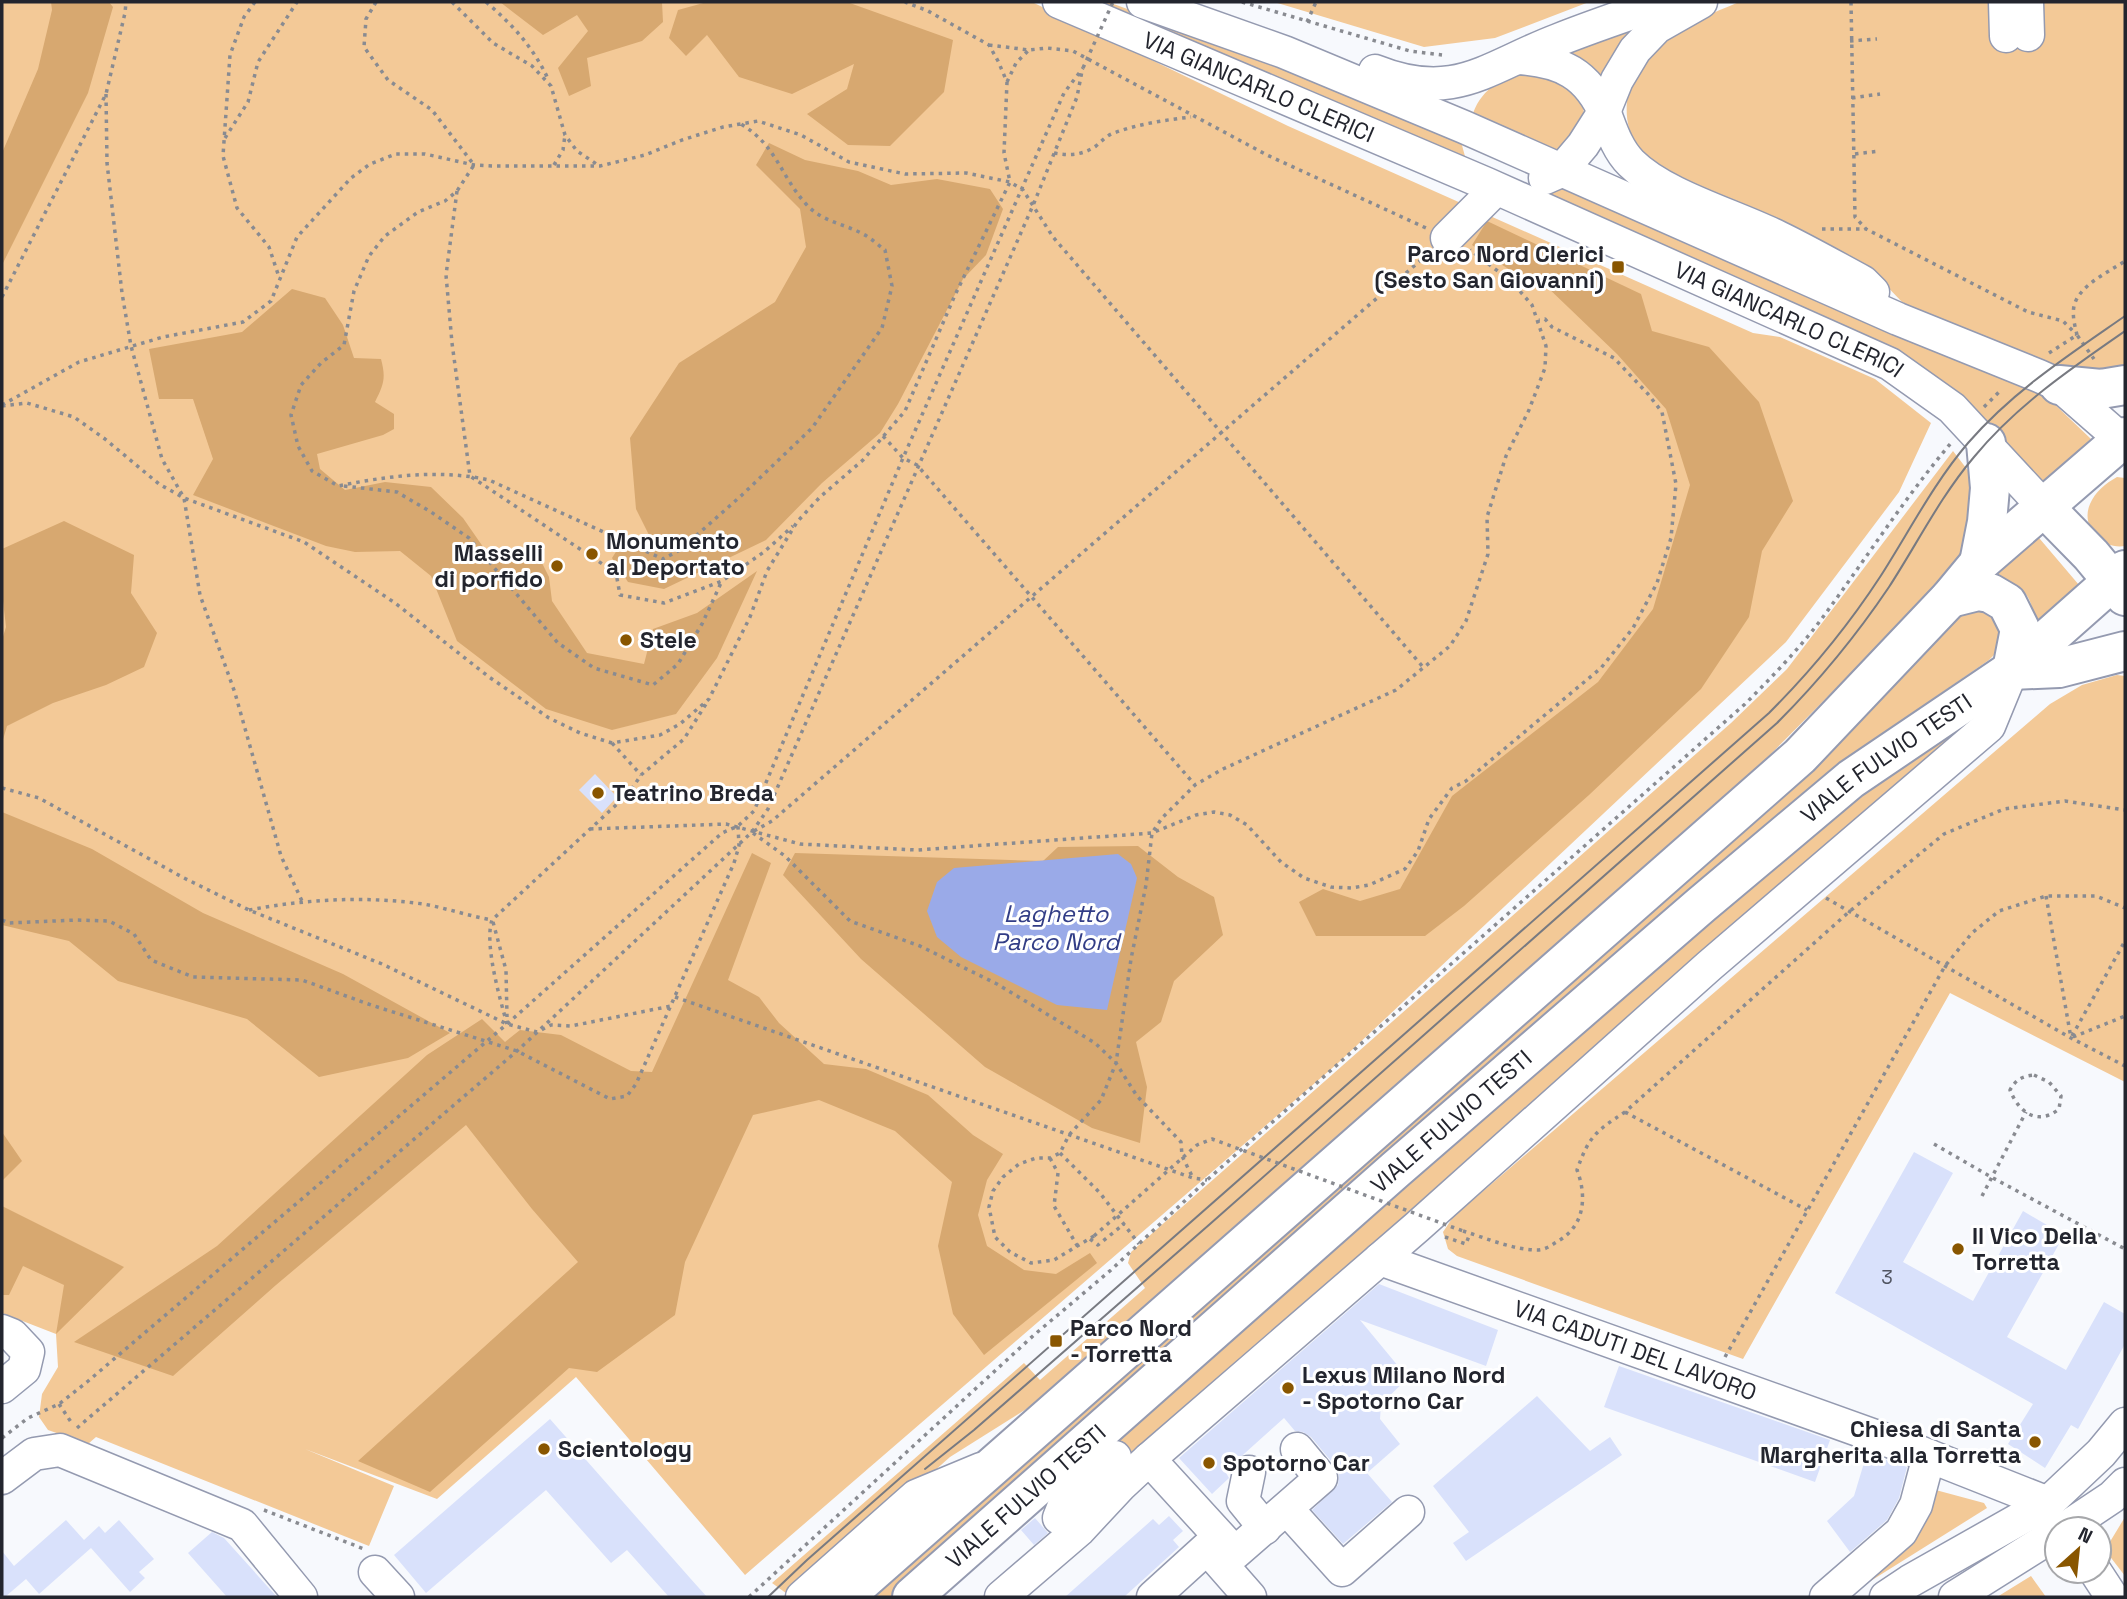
<svg xmlns="http://www.w3.org/2000/svg" width="2127" height="1599" font-family="'Space Grotesk',sans-serif">
	<style>
		.green { fill: #f3c997 }
		.forest { fill: #d7a870 }
		.water { fill: #9aaae8 }
		.building { fill: #d9e1fb }
		.lines { fill: none; stroke-linecap: round; stroke-linejoin: round }
		.minor-casing { stroke: #949ab0; stroke-width: 35 }
		.major-casing { stroke: #949ab0; stroke-width: 42 }
		.path { stroke: #898b91; stroke-width: 3.5; stroke-dasharray: 3.5 5; stroke-linecap: butt }
		.minor { stroke: #fff; stroke-width: 32 }
		.major { stroke: #fff; stroke-width: 38 }
		.tram { stroke: #787a81; stroke-width: 2 }
		.path-bridge { stroke: #898b91; stroke-width: 3.5; stroke-dasharray: 3.5 5; stroke-linecap: butt }
		.poi-dot { fill: #895600; stroke: #fff; stroke-width: 2.5 }
		.labels { text-anchor: middle; stroke-width: 6; stroke-linejoin: round; paint-order: stroke }
		.number-label { font-size: 19px; fill: #505461 }
		.street-label { font-size: 23px; fill: #23252e; stroke: #fff }
		.poi-label { font-size: 23px; font-weight: bold; fill: #23252e; stroke: #fff; text-anchor: start }
		.water-label { font-size: 24px; font-style: italic; fill: #323d86; stroke: #fff }
	</style>
	<rect width="100%" height="100%" fill="#f7f9fd"/>
	<path class="green" d="M2,2H1032L1288,126L1753,333L1780,337L1875,379L1931,423L1899,492L1786,642L1337,1064L745,1575L576,1377L437,1499L305,1449L394,1486L369,1546L96,1437L88,1444L48,1430L39,1417L42,1394L58,1367L56,1334L2,1313Z
		M1078,2H1108L1266,59L1460,138L1466,160L1312,92Z
		M1274,2H1589L1495,38L1424,47Z
		M1680,2L1601,93L1550,52Z
		M1739,2H2125V379L2097,383L2015,355L1902,302L1878,277L1681,181C1665,171 1646,161 1636,144C1615,111 1632,61 1662,40C1685,24 1713,13 1739,2Z
		M1524,70H1542L1583,99L1584,119L1559,157L1472,117C1479,91 1500,79 1524,70Z
		M1555,181L2046,396L2091,439L2045,483L1965,400L1536,189Z
		M1953,451L1973,477L1978,532L1955,564L1879,645L1759,766L1709,811L1044,1398L950,1457L797,1593L790,1596L772,1583L1024,1363L1040,1380L1145,1288L1128,1263L1131,1252L1731,723L1787,669Z
		M2117,477L2125,478V546C2102,550 2080,527 2090,504C2095,492 2106,483 2117,477Z
		M2034,532L2079,585L2031,627C2031,621 2033,611 2031,604C2025,584 2003,578 1985,576Z
		M1969,605L1999,612L2005,644L1989,660L1859,750L1815,784L891,1597H869Z
		M2117,675L2125,676V1082L1950,993L1743,1359L1457,1256L1448,1249L1443,1232L1453,1217L2050,704L2082,685Z
		M1985,706L1989,711L1132,1463L1114,1441L1843,806Z
		M1932,1489L1984,1503L1987,1508L1845,1597Z
		M2125,1517V1576L2105,1550Z
		M2031,1576L2046,1597H1997Z"/>
	<path class="forest" d="M51,2H109L113,7L88,93L2,265V153L38,69L52,10Z
		M500,2H662L663,22L642,41L587,58L591,86L569,96L558,68L588,31L577,15L543,35Z
		M707,2H847L953,40L944,92L890,146L848,145L807,114L847,89L854,64L792,94L739,77L707,35L686,56L669,38L678,10Z
		M769,143L805,160L858,171L891,185L937,179L990,189L1003,209L986,255L963,279L898,404L880,433L822,483L766,540L664,589L628,582L612,558L619,547L653,543L636,509L630,438L679,363L775,302L806,247L800,209L756,165Z
		M1487,221L1641,294L1652,331L1709,347L1759,402L1793,501L1762,551L1749,617L1701,689L1589,795L1464,906L1425,936H1316L1299,902L1323,889L1360,901L1400,889L1452,796L1598,682L1653,609L1690,485L1666,409L1617,354L1544,284L1510,270L1472,245Z
		M292,289L325,298L343,325L354,358L381,359C386,378 384,384 375,402L394,414V429L383,435L317,454L320,469L345,490L385,482L431,487L463,518L488,554L507,551L538,555L549,577L552,601L587,653L644,664L653,629L697,613L757,571L717,658L676,714L612,730L546,709L457,641L431,576L400,551L355,552L326,546L193,495L213,459L193,399H159L149,349L242,332Z
		M64,521L134,555L131,593L157,633L144,667L106,685L53,703L7,726L2,743V640L6,627L2,592V549Z
		M2,812L92,849L203,913L343,974L450,1033L408,1058L319,1077L247,1019L118,981L69,941L2,925Z
		M1138,846L1178,877L1214,897L1223,935L1174,981L1161,1022L1136,1042L1147,1087L1140,1143L1092,1128L985,1067L861,959L783,875L795,853L1043,861L1058,847Z
		M752,853L771,863L728,980L759,997L779,1023L824,1064L866,1069L928,1095L973,1135L1003,1154L987,1180L978,1215L987,1246L1024,1270L1056,1274L1090,1253L1097,1263L984,1355L953,1314L938,1246L952,1182L895,1131L819,1100L753,1115L685,1262L675,1315L597,1372L569,1368L430,1492L358,1461L578,1262L532,1209L466,1125L276,1285L173,1376L74,1342L217,1246L427,1055L482,1019L505,1042L520,1030L561,1035L631,1071L652,1072Z
		M2,1132L22,1161L2,1181Z
		M2,1206L124,1267L56,1334L64,1285L23,1266L9,1295H2Z"/>
	<path class="water" d="M1118,854L1131,864L1137,878L1107,1010L1057,1005L961,957L937,937L927,911L937,882L954,868Z"/>
	<path class="building" d="M595,774L617,797L602,813L579,790Z
		M1914,1152L1953,1173L1903,1262L1973,1301L2023,1211L2064,1235L2007,1337L2066,1370L2104,1302L2125,1314V1344L2078,1429L2071,1425L2045,1468L2008,1444L2033,1404L1835,1293Z
		M1379,1284L1498,1330L1486,1366L1360,1320L1408,1378L1381,1404L1380,1419L1400,1444L1367,1473L1392,1502L1343,1544L1312,1510L1338,1485L1339,1475L1336,1467L1311,1437L1303,1432L1295,1431L1284,1418L1225,1471L1229,1478L1212,1494L1179,1458Z
		M1619,1366L1830,1440L1815,1482L1604,1407Z
		M1537,1396L1590,1451L1610,1437L1622,1455L1466,1561L1453,1543L1469,1532L1433,1486Z
		M550,1419L690,1578L707,1597H669L627,1550L611,1563L546,1490L426,1593L394,1555Z
		M1867,1453L1907,1467L1899,1498L1887,1520L1850,1552L1827,1521L1854,1496Z
		M1169,1516L1183,1531L1173,1540L1179,1547L1124,1597H1065L1153,1519L1159,1525Z
		M1035,1518L1048,1533L1034,1545L1021,1530Z
		M66,1520L84,1540L99,1526L105,1533L119,1520L154,1559L139,1572L145,1578L130,1592L91,1548L39,1594L26,1579L5,1597H2V1551L14,1566Z
		M212,1532L224,1538L277,1597H227L188,1553Z"/>
	<g class="lines">
		<defs>
			<g id="minor">
				<path id="s1" d="M1059,2L1487,184L1890,364L1952,408L2044,507"/>
				<path d="M1143,2L1284,52L1464,127L1898,319L2039,376L2059,385L2122,440"/>
				<path d="M2005,2L2006,36"/>
				<path d="M2027,2L2028,35"/>
				<path d="M1518,58C1561,61 1588,73 1606,116C1612,132 1618,150 1631,163C1664,196 1734,215 1778,237C1807,251 1835,267 1863,282L1873,292"/>
				<path d="M1375,71C1455,103 1487,67 1558,40C1593,26 1629,14 1664,2"/>
				<path d="M1545,178L1561,171L1583,145L1604,112L1617,80L1635,50L1657,27L1701,2"/>
				<path d="M1447,238L1496,189"/>
				<path id="s2" d="M1380,1259L1914,1450L2048,1503"/>
				<path d="M2,1331L12,1335L28,1352L24,1369L2,1387"/>
				<path d="M1149,1459L1235,1553L1321,1478L1297,1449"/>
				<path d="M1249,1472L1243,1501L1265,1528"/>
				<path d="M2,1478L34,1454L60,1450L242,1525L301,1597"/>
				<path d="M1287,1509L1342,1570L1408,1512"/>
				<path d="M1059,1518L1065,1503L1115,1457"/>
				<path d="M2064,1529L2112,1497L2125,1484"/>
				<path d="M2095,1571L2112,1597"/>
				<path d="M375,1572L398,1597"/>
				<path d="M802,1597L916,1496L981,1469"/>
				<path d="M1001,1597L1079,1530L1120,1486L1149,1459L1417,1227L1709,966L1989,726L2012,670"/>
				<path d="M1153,1597L1207,1548L1250,1597"/>
				<path d="M1826,1597L1901,1532L1916,1505L1929,1456"/>
				<path d="M1886,1597L1910,1581L2048,1503L2101,1453L2125,1424"/>
				<path d="M1955,1597L2057,1533"/>
			</g>
			<g id="major">
				<path d="M2059,385L2101,389L2125,385"/>
				<path d="M2044,507L2091,555L2125,596"/>
				<path d="M1979,563L1987,522L1990,488L1986,443"/>
				<path d="M1950,598L1978,591L1990,593L2007,603L2020,629L2012,670"/>
				<path d="M2012,670L2059,668L2125,651"/>
				<path d="M844,1597L1800,756L1950,598L1979,563L2125,437"/>
				<path id="s3" d="M912,1597L1395,1170L1701,905L1851,779L2012,670L2125,570"/>
			</g>
		</defs>
		<use href="#minor" class="minor-casing"/>
		<use href="#major" class="major-casing"/>
		<path class="path" d="M255,2L244,17L230,55L223,156L237,208L269,247L279,277
			M376,2L366,19L364,47L388,80L432,110L474,165L457,191L445,201L418,212L385,236L369,256L354,291L344,345L321,363L301,385L291,415L298,446L312,471L338,486C387,476 440,469 489,480L663,559L680,550L742,495L812,428L882,328L892,286L885,250C878,245 871,238 863,234C843,223 822,222 806,204C780,175 777,146 741,124
			M452,2L493,43L532,66L551,86L565,135L577,151L598,165
			M486,2C513,25 534,48 549,81
			M1242,2L1410,51L1442,55
			M1851,2L1855,217L1866,229L2028,312L2063,321L2077,335
			M1307,22L1316,2
			M1850,41L1877,39
			M989,45L1029,50L1047,48L1073,51L1267,155L1426,228
			M1007,82L1016,63L1029,50
			M106,94L107,163L122,293L131,346L162,459L184,498L200,595L235,693L281,856L302,901
			M1852,98L1880,94
			M225,138L248,102L258,62L297,2
			M1054,153C1069,156 1083,155 1096,146C1102,141 1107,135 1114,133C1138,124 1165,120 1191,117
			M1855,154L1880,151
			M554,165L563,150L565,135
			M457,191L446,275L452,343L470,476L616,573L620,595L664,603L722,581L764,552L793,526
			M1822,229H1866
			M2,297L106,94L125,13L126,2
			M2077,335C2075,326 2072,316 2074,306C2079,285 2109,272 2125,261
			M2049,353L2077,335L2094,359
			M2,405L79,362L163,337L243,322L271,301L297,237L351,178L370,164L396,154H425L474,165L492,166H600L645,155L682,140L723,127L758,121L801,135L849,162L905,174L966,173L1010,182L1023,190L1053,237L1423,667
			M2,406L27,403L74,417L105,439L159,484L184,498L304,542L395,603L489,677L549,718L580,733L612,743L660,735L680,724L709,699L750,617L767,571L797,522L820,497L863,460L905,411L955,295L1010,182L1004,153L1007,82L998,61L989,45L928,11L905,2
			M1984,407L2001,390
			M883,436L903,458L917,465L1195,785
			M344,486L397,492L431,512L469,538L558,643L594,668L653,685L678,664L702,624L721,583
			M612,743L641,775
			M2,788L39,798L184,878L249,910L382,964L507,1024L537,1032L551,1025L571,1026L671,1006
			M590,829L726,824L800,844L917,850L1152,833L1196,815L1214,812L1230,815L1247,825L1281,862L1304,878L1331,887L1351,888L1369,885L1405,869L1418,851L1429,819L1452,788L1466,781L1601,668L1633,628L1657,583L1671,538L1676,484L1662,412L1648,394L1614,358L1552,327L1545,319L1539,320
			M754,831L772,821L1428,254
			M753,833L785,856L850,921L920,946L997,984L1095,1043L1116,1063L1137,1096L1181,1142L1182,1156L1193,1178
			M2046,896L2071,1038
			M1826,898L2071,1038L2125,1066
			M249,910C307,899 364,896 423,904C446,908 469,916 492,920
			M2,920L9,923L76,920L109,921L134,934L151,960L193,977L302,980L371,1005L517,1051L610,1099L627,1096L636,1084L734,863L739,846L738,826
			M493,922L506,970L507,1017
			M675,997L1193,1178L1207,1180
			M507,1024C500,999 484,944 492,920L629,793L641,775L684,739L706,704
			M2072,1036L2125,941
			M2073,1037L2125,1016
			M2034,1075L2049,1082L2061,1096L2059,1109C2038,1126 2019,1113 2010,1090C2016,1079 2023,1076 2034,1075Z
			M1625,1112L1807,1210
			M1934,1144L1993,1178L2125,1249
			M1060,1153L1100,1193L1139,1244
			M1050,1158L1058,1173L1054,1206L1078,1247
			M1982,1196L2026,1112
			M1463,1231C1486,1238 1513,1250 1538,1250C1545,1250 1552,1245 1558,1241C1585,1226 1587,1196 1577,1170C1589,1136 1596,1131 1625,1112L1850,911L1944,834L2004,809L2065,801L2125,810
			M1094,1236L1054,1260L1031,1263L1010,1252L995,1237L989,1207L993,1191L1003,1177L1019,1164L1036,1158H1050L1060,1153L1069,1135L1101,1100L1116,1063L1131,959L1146,885L1152,833L1162,818L1195,785L1223,769L1396,690L1450,646L1466,621L1488,554L1487,517L1506,456L1529,410L1545,368L1546,346L1532,305L1511,281L1470,250
			M1445,1237L1466,1244L1470,1233
			M1090,1239L1098,1245L1124,1224
			M1725,1357L1945,966L1972,933L1999,911L2046,896H2096L2125,908
			M59,1404L73,1425
			M77,1428L517,1051L752,832L768,809L1034,203L1077,97L1082,71
			M2,1438L28,1418L59,1404L87,1382L507,1024L722,833L738,826L754,811L903,458L1064,93L1083,68
			M264,1510L364,1549
			M749,1597L1034,1335L1111,1270L1207,1180L1745,704C1770,679 1795,653 1817,625C1862,565 1902,501 1951,443"/>
		<use href="#minor" class="minor"/>
		<use href="#major" class="major"/>
		<path class="tram" d="M925,1469L974,1430L1210,1224L1777,723C1819,681 1856,636 1889,587C1917,544 1940,497 1974,457C2016,406 2070,369 2125,331
			M768,1597L807,1560L1769,713C1811,671 1848,626 1880,577C1909,532 1933,484 1968,443C2013,391 2069,355 2125,316"/>
		<path class="path-bridge" d="M1083,68L1113,2
			M1094,1236L1197,1145L1212,1139L1463,1231"/>
	</g>
	<g class="poi-dot">
		<rect x="1611" y="260" width="14" height="14" rx="3.5"/>
		<circle cx="592" cy="554" r="7"/>
		<circle cx="557" cy="566" r="7"/>
		<circle cx="626" cy="640" r="7"/>
		<circle cx="598" cy="793" r="7"/>
		<circle cx="1958" cy="1249" r="7"/>
		<rect x="1049" y="1334" width="14" height="14" rx="3.5"/>
		<circle cx="1288" cy="1388" r="7"/>
		<circle cx="2035" cy="1442" r="7"/>
		<circle cx="544" cy="1449" r="7"/>
		<circle cx="1209" cy="1463" r="7"/>
	</g>
	<g class="labels">
		<g class="number-label">
			<text x="1887" y="1284">3</text>
		</g>
		<g class="street-label">
			<text dy="8" stroke="none"><textPath href="#s1" startOffset="217">VIA GIANCARLO CLERICI</textPath></text>
			<text dy="8" stroke="none"><textPath href="#s1" startOffset="796">VIA GIANCARLO CLERICI</textPath></text>
			<text dy="8" stroke="none"><textPath href="#s3" startOffset="1286">VIALE FULVIO TESTI</textPath></text>
			<text dy="8" stroke="none"><textPath href="#s3" startOffset="719">VIALE FULVIO TESTI</textPath></text>
			<text dy="8" stroke="none"><textPath href="#s2" startOffset="271">VIA CADUTI DEL LAVORO</textPath></text>
			<text dy="8" stroke="none"><textPath href="#s3" startOffset="152">VIALE FULVIO TESTI</textPath></text>
		</g>
		<g class="poi-label">
			<text x="1604" y="262" text-anchor="end">Parco Nord Clerici<tspan x="1604" dy="26">(Sesto San Giovanni)</tspan></text>
			<text x="606" y="549">Monumento<tspan x="606" dy="26">al Deportato</tspan></text>
			<text x="543" y="561" text-anchor="end">Masselli<tspan x="543" dy="26">di porfido</tspan></text>
			<text x="640" y="648">Stele</text>
			<text x="612" y="801">Teatrino Breda</text>
			<text x="1972" y="1244">Il Vico Della<tspan x="1972" dy="26">Torretta</tspan></text>
			<text x="1070" y="1336">Parco Nord<tspan x="1070" dy="26">- Torretta</tspan></text>
			<text x="1302" y="1383">Lexus Milano Nord<tspan x="1302" dy="26">- Spotorno Car</tspan></text>
			<text x="2021" y="1437" text-anchor="end">Chiesa di Santa<tspan x="2021" dy="26">Margherita alla Torretta</tspan></text>
			<text x="558" y="1457">Scientology</text>
			<text x="1223" y="1471">Spotorno Car</text>
		</g>
		<g class="water-label">
			<text x="1056" y="922">Laghetto<tspan x="1056" dy="28">Parco Nord</tspan></text>
		</g>
	</g>
	<rect width="2127" height="1599" fill="none" stroke="#23252e" stroke-width="7"/>
	<g transform="translate(2078 1550) rotate(27)"><circle r="33" fill="#ffffff" stroke="#a7a8ab" stroke-width="2"/>
	<path d="M0-5L12 26L0 18L-12 26Z" fill="#895600"/>
	<text y="-10" font-size="19" font-weight="bold" text-anchor="middle" fill="#23252e">N</text>
	</g>
</svg>
